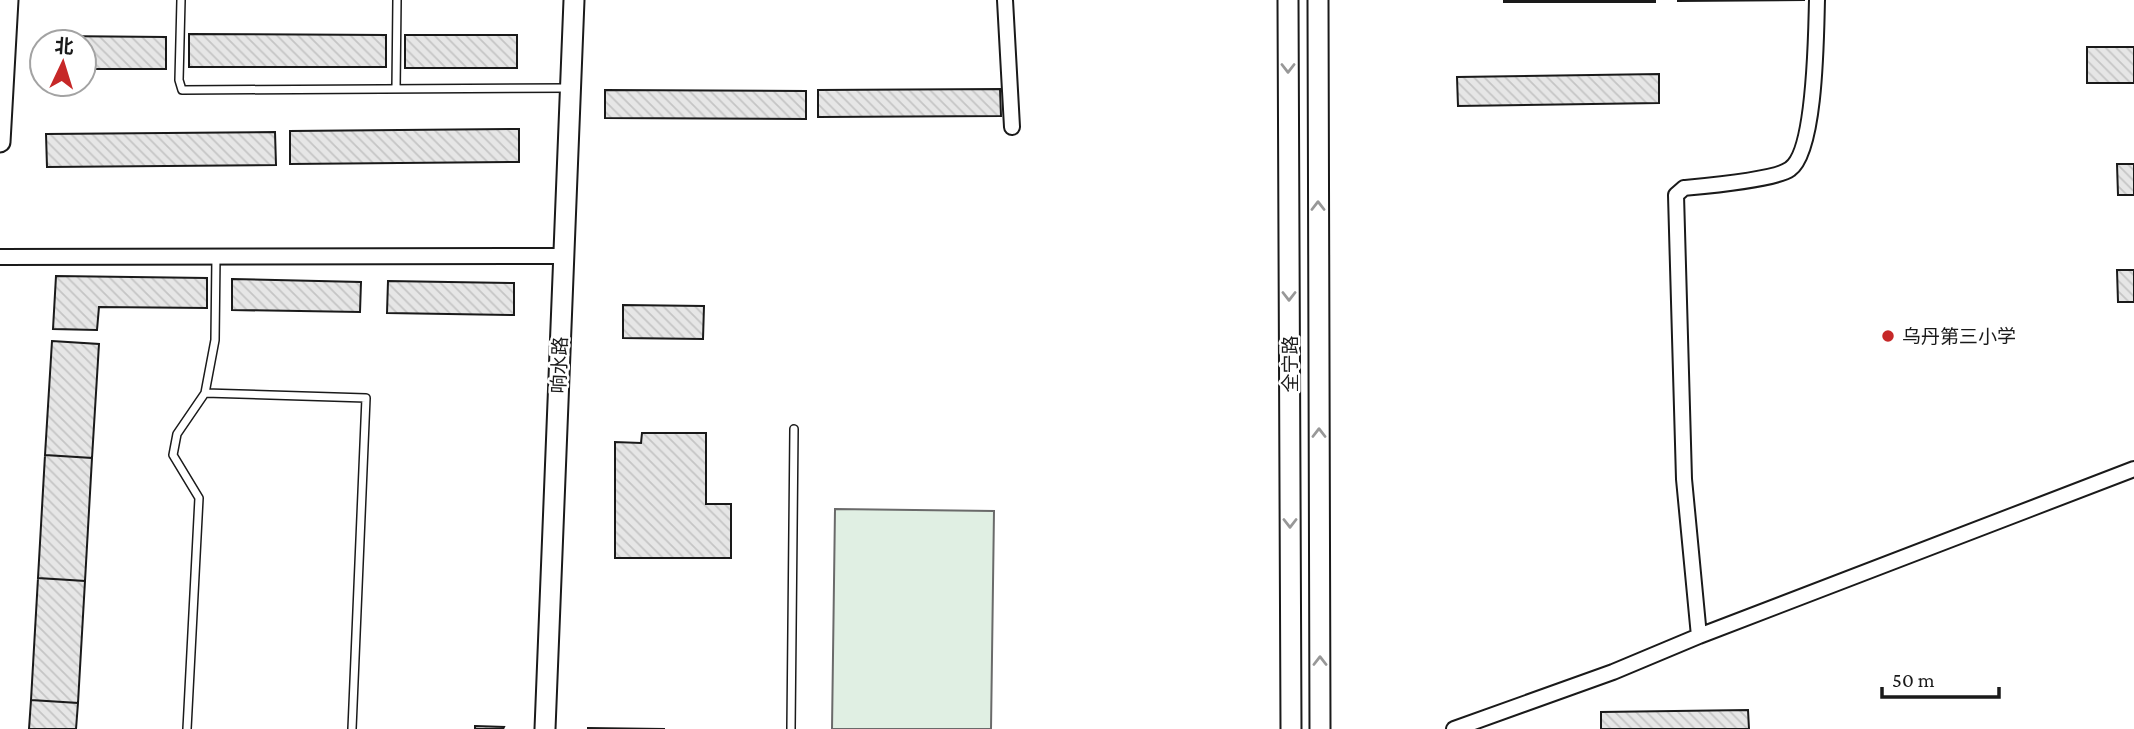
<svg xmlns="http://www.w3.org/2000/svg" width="2134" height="729" font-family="'Crimson Pro','Noto Sans SC',serif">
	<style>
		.garden { fill: #e0efe3; stroke: #6a6a6a; stroke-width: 2 }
		.building { fill: url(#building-back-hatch); stroke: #1a1a1a; stroke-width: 2 }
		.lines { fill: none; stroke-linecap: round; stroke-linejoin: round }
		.lane-casing { stroke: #1a1a1a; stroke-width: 10 }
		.street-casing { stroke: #1a1a1a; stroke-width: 18 }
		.secondary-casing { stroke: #1a1a1a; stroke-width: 23 }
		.lane { stroke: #fff; stroke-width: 7 }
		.street { stroke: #fff; stroke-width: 14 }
		.secondary { stroke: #fff; stroke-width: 19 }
		.oneway { stroke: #989898 }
		.poi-dot { fill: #c62828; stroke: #fff; stroke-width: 2.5 }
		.labels { text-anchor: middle; stroke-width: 5; stroke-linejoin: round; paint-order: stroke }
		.poi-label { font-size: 19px; fill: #1a1a1a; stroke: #fff; text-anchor: start }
		.street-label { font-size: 19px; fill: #1a1a1a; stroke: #fff }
	</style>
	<defs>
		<pattern id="building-back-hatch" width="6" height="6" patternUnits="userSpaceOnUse" patternTransform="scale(1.75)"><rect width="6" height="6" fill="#e6e6e6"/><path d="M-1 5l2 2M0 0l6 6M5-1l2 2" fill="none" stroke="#c5c5c5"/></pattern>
	</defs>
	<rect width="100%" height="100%" fill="#fff"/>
	<path class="garden" d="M835,509L994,511L991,729H832Z"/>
	<path class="building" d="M1504,0H1655V2H1504Z
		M1678,0H1805L1678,1Z
		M189,34L386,35V67H189Z
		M405,35H517V68H405Z
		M54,36L166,37V69H84V42H54Z
		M2087,47H2134V83H2087Z
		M1659,74V103L1458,106L1457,77Z
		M1000,89L1001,116L818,117V90Z
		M605,90L806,91V119L605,118Z
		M519,129V162L290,164V131Z
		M275,132L276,165L47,167L46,134Z
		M2117,164H2134V195H2118Z
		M2117,270H2134V302H2118Z
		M56,276L207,278V308L99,307L97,330L53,329Z
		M232,279L361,282L360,312L232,310Z
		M388,281L514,283V315L387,313Z
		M623,305L704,306L703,339L623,338Z
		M52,341L99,344L92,458L45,455Z
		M642,433H706V504H731V558H615V442L641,443Z
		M45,455L92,458L85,581L38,578Z
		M38,578L85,581L78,703L31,700Z
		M31,700L78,703L76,729H29Z
		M1748,710L1749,729H1601V712Z
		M475,726L504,727L503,729H475Z
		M588,728L665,729H588Z"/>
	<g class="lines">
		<defs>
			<path id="lane" d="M181,0L179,80L182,90L570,88
				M396,89L397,0
				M205,393L366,398L352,729
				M187,729L199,498L173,455L177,434L205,393L215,340L216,257
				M791,729L794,429"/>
			<path id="street" d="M1005,0L1012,127
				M0,257L564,256
				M1699,636L1684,479L1676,195L1684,188C1705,186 1775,180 1790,169C1816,151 1816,32 1817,0
				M1454,729L1613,672L1699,636L2134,469"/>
			<path id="secondary" d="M1288,0L1291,729
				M1318,0L1320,729
				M0,142L8,0
				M545,729L574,0"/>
		</defs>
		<use href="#lane" class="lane-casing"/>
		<use href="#street" class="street-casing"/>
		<use href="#secondary" class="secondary-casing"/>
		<use href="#lane" class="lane"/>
		<use href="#street" class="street"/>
		<use href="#secondary" class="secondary"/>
	</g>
	<defs><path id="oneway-chevron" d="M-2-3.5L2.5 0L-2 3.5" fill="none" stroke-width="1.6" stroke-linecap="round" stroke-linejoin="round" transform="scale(1.75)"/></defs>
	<g class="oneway">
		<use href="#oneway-chevron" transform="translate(1288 68) rotate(90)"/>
		<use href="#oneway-chevron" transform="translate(1318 206) rotate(-90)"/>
		<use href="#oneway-chevron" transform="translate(1289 296) rotate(90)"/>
		<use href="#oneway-chevron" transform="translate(1319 433) rotate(-90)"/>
		<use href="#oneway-chevron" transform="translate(1290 523) rotate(90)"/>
		<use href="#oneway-chevron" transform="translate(1320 661) rotate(-90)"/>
	</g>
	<circle class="poi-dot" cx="1888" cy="336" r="7"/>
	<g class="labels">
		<g class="poi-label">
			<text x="1902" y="343">乌丹第三小学</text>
		</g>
		<g class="street-label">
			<text transform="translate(1290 364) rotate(-90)" y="7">全宁路</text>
			<text transform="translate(559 365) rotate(-88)" y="7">响水路</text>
		</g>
	</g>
	<g transform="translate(63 63) rotate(4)"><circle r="33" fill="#ffffff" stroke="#a3a3a3" stroke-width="2"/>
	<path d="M0-5L12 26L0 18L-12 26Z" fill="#c62828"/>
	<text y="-10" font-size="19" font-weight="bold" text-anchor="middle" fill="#1a1a1a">北</text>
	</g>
	<path d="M1882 687v10h117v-10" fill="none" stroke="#1a1a1a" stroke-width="3.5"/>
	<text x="1892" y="687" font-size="21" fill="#1a1a1a" stroke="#ffffff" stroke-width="5" paint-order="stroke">50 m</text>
</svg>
